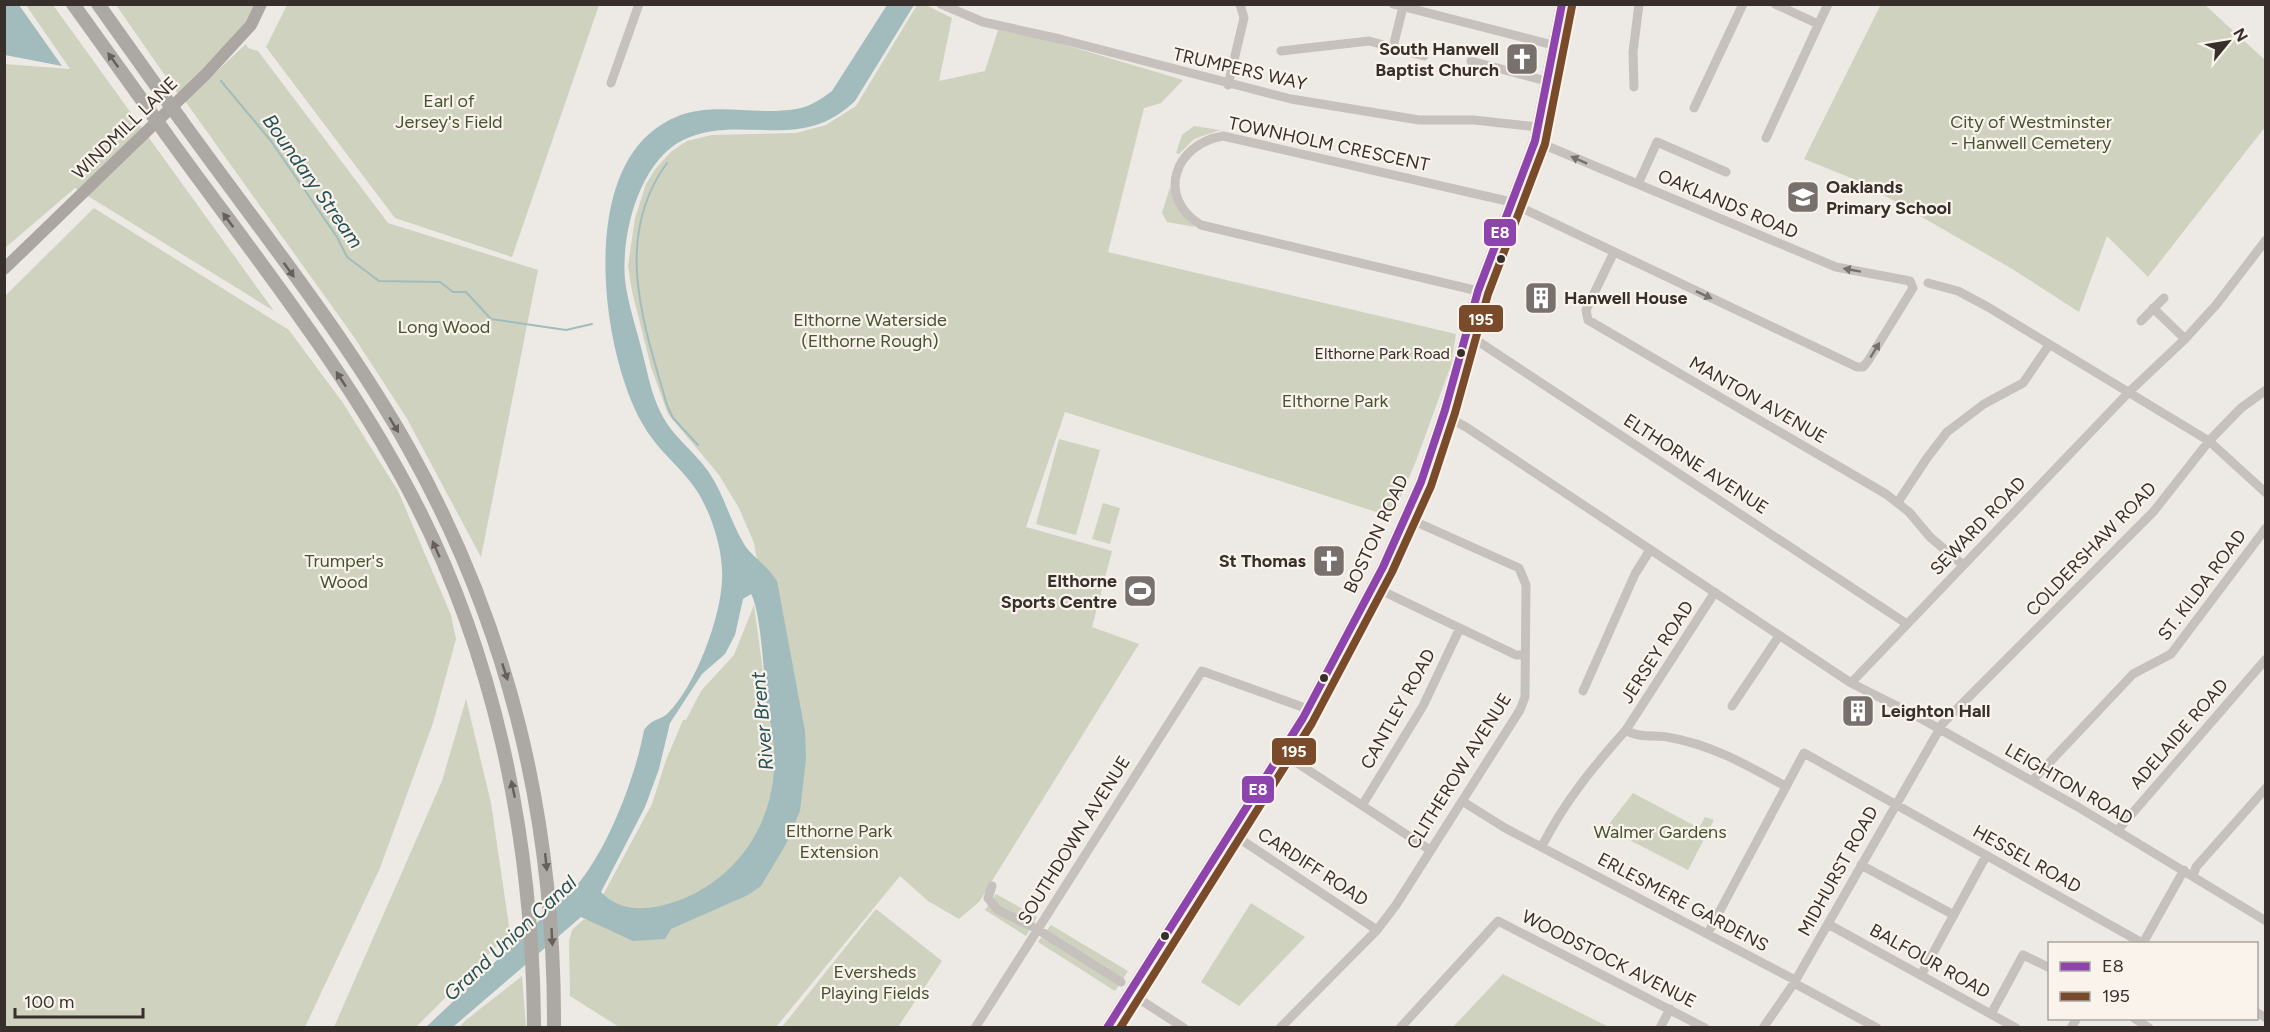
<svg xmlns="http://www.w3.org/2000/svg" width="2270" height="1032" font-family="Figtree,sans-serif">
	<style>
		.green { fill: #ced2bf }
		.water { fill: #a2bcbd; fill-rule: evenodd }
		.lines { fill: none; stroke-linecap: round; stroke-linejoin: round }
		.stream { stroke: #a2bcbd; stroke-width: 2 }
		.minor { stroke: #c6c1bd; stroke-width: 9 }
		.major { stroke: #aba6a2; stroke-width: 12 }
		.highway { stroke: #aca8a3; stroke-width: 14 }
		.highway-bridge { stroke: #aca8a3; stroke-width: 14 }
		.bus-1-casing { stroke: #f9f3ec; stroke-width: 12 }
		.bus-2-casing { stroke: #f9f3ec; stroke-width: 12 }
		.bus-1 { stroke: #8e44ad; stroke-width: 8 }
		.bus-2 { stroke: #7a4b2a; stroke-width: 8 }
		.oneway { fill: #665f5b }
		.oneway2 { fill: #77716d }
		.bus-dot { fill: #372f2b; stroke: #f9f3ec; stroke-width: 2 }
		.labels { text-anchor: middle; stroke-width: 4.5; stroke-linejoin: round; paint-order: stroke }
		.bus-label { font-size: 16px; fill: #372f2b; stroke: #f9f3ec; text-anchor: end }
		.poi-label { font-size: 18px; font-weight: bold; fill: #372f2b; stroke: #f9f3ec; text-anchor: end }
		.street-label { font-size: 18px; fill: #372f2b; stroke: #f9f3ec }
		.park-label { font-size: 18px; fill: #465331; stroke: #f9f3ec }
		.water-label { font-size: 20px; font-style: italic; fill: #245155; stroke: #f9f3ec }
		.line-badge { stroke: #f9f3ec; stroke-width: 2 }
		.badge-label { font-size: 16px; text-anchor: middle; font-weight: bold; fill: #fff }
	</style>
	<rect width="100%" height="100%" fill="#ede9e4"/>
	<path class="green" d="M1881,4L2205,5L2265,60V127L2148,277L2107,236L2079,312L2014,270L1861,182L1804,159Z
		M26,5H53L274,311L75,188L5,248V64L70,69Z
		M116,5H256L246,24L180,97Z
		M287,5H599L512,257L395,218L266,47Z
		M917,5H926L952,18L939,81L985,71L998,30L1052,41L1183,80L1161,103L1144,108L1108,252L1456,334L1451,365L1416,461L1392,517L1065,412L1026,527L1112,551L1092,627L1139,644L979,902L959,919L928,901L900,876L776,1027H619L570,996L569,941L572,930L584,919L587,920L606,897L603,895L652,804L666,760L683,720H686L701,691L734,655L754,605L771,731L788,732L754,543L739,508L719,475L668,414L651,367L632,291L628,266L635,218L646,184L656,168L672,151L687,141L712,135L796,133L826,125L856,106Z
		M246,44L248,48L258,51L388,223L538,270L481,557L406,417L354,337L185,101Z
		M1194,126L1220,130L1194,139L1179,154L1176,153L1182,135Z
		M1170,187C1174,205 1181,215 1195,227L1167,222L1162,213Z
		M94,208L289,330L343,403L398,491L451,615L456,639L433,723L380,868L305,1027H5V296Z
		M1059,439L1100,450L1076,535L1036,524Z
		M1103,503L1120,508L1110,544L1092,539Z
		M466,699L491,803L510,933L416,1027H334L442,781Z
		M1633,793L1699,828L1705,817L1714,820L1688,870L1606,828Z
		M996,894L1037,917L1026,936L985,910Z
		M1251,903L1305,937L1239,1006L1201,982Z
		M876,909L942,961L898,1027H782Z
		M1051,925L1128,971L1115,991L1038,942Z
		M1503,974L1609,1027H1453Z
		M522,976L526,1027H459L466,1020Z"/>
	<path class="water" d="M4,5H19L62,66L5,55Z
		M887,5H914L855,101C799,155 742,112 683,140C639,162 621,234 625,280C628,305 637,330 643,355C648,375 652,397 662,415C673,437 694,451 708,471C724,494 730,521 744,544C752,557 768,566 777,581L805,731L806,759L800,811L785,846L761,886L748,895L671,929L665,939L633,941L581,917L453,1027L425,1028L561,900C600,873 636,777 644,730C652,718 660,721 668,713C695,687 721,617 722,580C724,549 709,503 688,479C672,460 654,445 642,423C603,354 582,194 648,135C696,92 743,118 796,109C810,107 821,99 832,91ZM751,594C760,609 764,669 765,688C767,710 773,730 774,752C778,823 734,887 664,905C641,911 618,910 601,892L645,807L659,769L670,723L702,674L725,654L735,635L743,599Z"/>
	<g class="lines">
		<path class="stream" d="M221,81L271,141L337,237L347,257L379,281L440,282L453,292H466L491,319L566,330L592,324
			M667,163C612,238 644,325 667,405L673,418L698,445"/>
		<path class="minor" d="M941,4L983,22L1060,39L1291,99L1419,120H1474L1538,127
			M1393,4L1553,45
			M1775,4L1818,24
			M1393,47L1403,7
			M1281,51L1369,41L1424,56
			M1471,61L1546,81
			M611,83L639,4
			M1228,85L1244,18L1240,4
			M1634,87L1633,52L1639,4
			M1694,108L1743,4
			M1766,138L1828,4
			M1638,184L1657,142L1726,172
			M1614,252L1586,310L1588,320L1886,494L1909,512L1930,537L1963,565
			M1928,283L1958,291L1988,307L2209,441L2266,493
			M1478,291L1201,225C1155,197 1175,144 1223,136L1507,201L1857,367H1863L1868,361L1913,288L1910,281L1836,267L1535,141
			M2153,308L2185,339
			M2141,321L2164,298
			M1467,334L1907,624
			M1444,415L1466,427L1851,683L1913,714L2078,807L2266,921
			M1898,502L1927,458L1947,432L1984,404L2023,383L2049,345
			M1372,586L1516,655H1524
			M1202,671L1308,709
			M1851,683L2129,392L2185,339L2216,305L2266,240
			M1583,691L1635,574L1650,550
			M1732,706L1779,636
			M1626,730L1715,592
			M1282,753L1430,850
			M2032,781L2133,674L2171,654L2266,528
			M1462,801L1505,828L1795,980
			M1363,804L1423,706L1460,628
			M2117,831L2266,659
			M1231,833L1377,930
			M1542,846C1565,801 1593,767 1626,730C1637,738 1654,735 1667,737C1710,744 1747,765 1785,786
			M1861,865L1954,915
			M2193,876L2196,867L2266,788
			M992,886L988,898L998,910L1037,929L1121,982
			M1828,924L2016,1028
			M1708,933L1804,753L2144,944
			M2143,943L2184,870
			M1921,975L1986,856
			M1794,983L1877,1028
			M1130,993L1184,1028
			M2256,1012L2266,1018
			M1991,1014L2023,955L2050,968
			M2134,1018L2149,1028
			M975,1028L1202,671
			M1280,1028L1377,930L1396,905L1520,710L1525,697L1526,585L1519,568L1405,517
			M1400,1028L1498,921L1705,1028
			M1660,1028L1670,1009
			M1763,1028L1794,983L1943,723L2154,511L2209,441L2241,408L2266,390
			M2071,1028L2077,1018"/>
		<path class="major" d="M4,269L206,74L251,25L261,4
			M1107,1028L1303,718L1383,567L1421,482L1445,410L1478,291L1535,141L1562,4"/>
		<path class="highway" d="M73,4L147,107
			M98,4L162,94
			M181,120C258,227 343,332 408,447C510,629 555,820 554,1028
			M166,134C246,245 334,354 400,474C494,643 533,835 534,1028"/>
		<path class="highway-bridge" d="M162,94L181,120
			M147,107L166,134"/>
		<defs>
			<path id="bus-1" d="M1107,1028L1303,718L1383,567L1421,482L1445,410L1478,291L1535,141L1562,4"/>
			<path id="bus-2" d="M1120,1028L1312,723L1392,572L1431,486L1455,413L1488,294L1545,144L1572,6"/>
		</defs>
		<use href="#bus-1" class="bus-1-casing"/>
		<use href="#bus-2" class="bus-2-casing"/>
		<use href="#bus-1" class="bus-1"/>
		<use href="#bus-2" class="bus-2"/>
	</g>
	<defs><path id="oneway-solid" d="M-6-.8H1V-3.2L6.5 0L1 3.2V.8H-6Z" transform="scale(1.5)"/></defs>
	<g class="oneway">
		<use href="#oneway-solid" transform="translate(113 60) rotate(-126)"/>
		<use href="#oneway-solid" transform="translate(228 220) rotate(-126)"/>
		<use href="#oneway-solid" transform="translate(289 270) rotate(54)"/>
		<use href="#oneway-solid" transform="translate(341 379) rotate(-123)"/>
		<use href="#oneway-solid" transform="translate(394 425) rotate(59)"/>
		<use href="#oneway-solid" transform="translate(436 549) rotate(-114)"/>
		<use href="#oneway-solid" transform="translate(505 672) rotate(72)"/>
		<use href="#oneway-solid" transform="translate(513 789) rotate(-102)"/>
		<use href="#oneway-solid" transform="translate(546 862) rotate(84)"/>
		<use href="#oneway-solid" transform="translate(552 937) rotate(87)"/>
	</g>
	<g class="oneway2">
		<use href="#oneway-solid" transform="translate(1579 160) rotate(-156)"/>
		<use href="#oneway-solid" transform="translate(1852 270) rotate(-170)"/>
		<use href="#oneway-solid" transform="translate(1704 295) rotate(25)"/>
		<use href="#oneway-solid" transform="translate(1875 350) rotate(-59)"/>
	</g>
	<defs>
		<symbol id="church-square" viewBox="-11 -11 22 22"><rect x="-9" y="-9" width="18" height="18" rx="4" fill="#77706c" stroke="#f9f3ec"/><path d="M-1.2-6h2.4v3.5h3.3v2.4h-3.3V6h-2.4V-.1h-3.3v-2.4h3.3Z" fill="#fff"/></symbol>
		<symbol id="school-square" viewBox="-11 -11 22 22"><rect x="-9" y="-9" width="18" height="18" rx="4" fill="#77706c" stroke="#f9f3ec"/><path d="M0-5L7-2L0 1L-7-2ZM-4 1L0 2.5L4 1V4Q0 6-4 4Z" fill="#fff"/></symbol>
		<symbol id="building-square" viewBox="-11 -11 22 22"><rect x="-9" y="-9" width="18" height="18" rx="4" fill="#77706c" stroke="#f9f3ec"/><path d="M-4-6H4V6H1V3H-1V6H-4ZM-2.5-4.3h1.7v1.8h-1.7ZM.8-4.3h1.7v1.8H.8ZM-2.5-1h1.7V.8h-1.7ZM.8-1h1.7V.8H.8Z" fill="#fff"/></symbol>
		<symbol id="stadium-square" viewBox="-11 -11 22 22"><rect x="-9" y="-9" width="18" height="18" rx="4" fill="#77706c" stroke="#f9f3ec"/><path d="M0-5a6.5 5 0 1 0 0 10a6.5 5 0 1 0 0-10ZM-3.5-1.8h7v3.6h-7Z" fill="#fff"/></symbol>
	</defs>
	<g fill-rule="evenodd">
		<use href="#church-square" x="1503" y="40" width="38" height="38"/>
		<use href="#school-square" x="1784" y="178" width="38" height="38"/>
		<use href="#building-square" x="1522" y="279" width="38" height="38"/>
		<use href="#church-square" x="1310" y="542" width="38" height="38"/>
		<use href="#stadium-square" x="1121" y="572" width="38" height="38"/>
		<use href="#building-square" x="1839" y="692" width="38" height="38"/>
	</g>
	<g class="bus-dot">
		<circle cx="1501" cy="259" r="5"/>
		<circle cx="1461" cy="353" r="5"/>
		<circle cx="1324" cy="678" r="5"/>
		<circle cx="1165" cy="936" r="5"/>
	</g>
	<g class="labels">
		<g class="bus-label">
			<text x="1450" y="359">Elthorne Park Road</text>
		</g>
		<g class="poi-label">
			<text x="1499" y="55">South Hanwell<tspan x="1499" dy="21">Baptist Church</tspan></text>
			<text x="1826" y="193" text-anchor="start">Oaklands<tspan x="1826" dy="21">Primary School</tspan></text>
			<text x="1564" y="304" text-anchor="start">Hanwell House</text>
			<text x="1306" y="567">St Thomas</text>
			<text x="1117" y="587">Elthorne<tspan x="1117" dy="21">Sports Centre</tspan></text>
			<text x="1881" y="717" text-anchor="start">Leighton Hall</text>
		</g>
		<g class="street-label">
			<text transform="translate(1240 69) rotate(13)" y="6">TRUMPERS WAY</text>
			<text transform="translate(125 128) rotate(-44)" y="6">WINDMILL LANE</text>
			<text transform="translate(1329 144) rotate(12)" y="6">TOWNHOLM CRESCENT</text>
			<text transform="translate(1728 204) rotate(23)" y="6">OAKLANDS ROAD</text>
			<text transform="translate(1758 400) rotate(30)" y="6">MANTON AVENUE</text>
			<text transform="translate(1696 464) rotate(33)" y="6">ELTHORNE AVENUE</text>
			<text transform="translate(1978 526) rotate(-46)" y="6">SEWARD ROAD</text>
			<text transform="translate(1376 534) rotate(-65)" y="6">BOSTON ROAD</text>
			<text transform="translate(2091 549) rotate(-46)" y="6">COLDERSHAW ROAD</text>
			<text transform="translate(2202 585) rotate(-53)" y="6">ST. KILDA ROAD</text>
			<text transform="translate(1657 652) rotate(-57)" y="6">JERSEY ROAD</text>
			<text transform="translate(1398 709) rotate(-61)" y="6">CANTLEY ROAD</text>
			<text transform="translate(2179 734) rotate(-49)" y="6">ADELAIDE ROAD</text>
			<text transform="translate(1459 771) rotate(-58)" y="6">CLITHEROW AVENUE</text>
			<text transform="translate(2069 784) rotate(30)" y="6">LEIGHTON ROAD</text>
			<text transform="translate(1074 840) rotate(-58)" y="6">SOUTHDOWN AVENUE</text>
			<text transform="translate(2027 859) rotate(29)" y="6">HESSEL ROAD</text>
			<text transform="translate(1313 867) rotate(33)" y="6">CARDIFF ROAD</text>
			<text transform="translate(1838 871) rotate(-61)" y="6">MIDHURST ROAD</text>
			<text transform="translate(1683 902) rotate(28)" y="6">ERLESMERE GARDENS</text>
			<text transform="translate(1609 959) rotate(27)" y="6">WOODSTOCK AVENUE</text>
			<text transform="translate(1930 961) rotate(29)" y="6">BALFOUR ROAD</text>
		</g>
		<g class="park-label">
			<text x="449" y="107">Earl of<tspan x="449" dy="21">Jersey's Field</tspan></text>
			<text x="2031" y="128">City of Westminster<tspan x="2031" dy="21">- Hanwell Cemetery</tspan></text>
			<text x="870" y="326">Elthorne Waterside<tspan x="870" dy="21">(Elthorne Rough)</tspan></text>
			<text x="444" y="333">Long Wood</text>
			<text x="1335" y="407">Elthorne Park</text>
			<text x="344" y="567">Trumper's<tspan x="344" dy="21">Wood</tspan></text>
			<text x="839" y="837">Elthorne Park<tspan x="839" dy="21">Extension</tspan></text>
			<text x="1660" y="838">Walmer Gardens</text>
			<text x="875" y="978">Eversheds<tspan x="875" dy="21">Playing Fields</tspan></text>
		</g>
		<g class="water-label">
			<text transform="translate(313 181) rotate(55)" y="7">Boundary Stream</text>
			<text transform="translate(762 721) rotate(-95)" y="7">River Brent</text>
			<text transform="translate(510 938) rotate(-43)" y="7">Grand Union Canal</text>
		</g>
	</g>
	<g class="line-badge">
		<rect x="1483" y="218" width="34" height="29" rx="6" fill="#8e44ad"/>
		<rect x="1458" y="304" width="46" height="29" rx="6" fill="#7a4b2a"/>
		<rect x="1271" y="737" width="46" height="29" rx="6" fill="#7a4b2a"/>
		<rect x="1241" y="775" width="34" height="29" rx="6" fill="#8e44ad"/>
	</g>
	<g class="badge-label">
		<text x="1500" y="238">E8</text>
		<text x="1481" y="325">195</text>
		<text x="1294" y="757">195</text>
		<text x="1258" y="795">E8</text>
	</g>
	<rect width="2270" height="1032" fill="none" stroke="#372f2b" stroke-width="12"/>
	<rect x="2048" y="942" width="210" height="78" fill="#f9f3ec" stroke="#aba59f" stroke-width="1.5"/>
	<rect x="2060" y="962" width="30" height="9" fill="#8e44ad" stroke="#aba59f" stroke-width="1.5"/>
	<text x="2102" y="972" font-size="18" fill="#372f2b">E8</text>
	<rect x="2060" y="992" width="30" height="9" fill="#7a4b2a" stroke="#aba59f" stroke-width="1.5"/>
	<text x="2102" y="1002" font-size="18" fill="#372f2b">195</text>
	<g transform="translate(2228 42) rotate(60)" stroke="#f9f3ec" stroke-width="4.5" paint-order="stroke">
	<path d="M0-4.5L10 22L0 15L-10 22Z" fill="#372f2b"/>
	<text y="-9" font-size="16" font-weight="bold" text-anchor="middle" fill="#372f2b">N</text>
	</g>
	<path d="M15 1008v9h128v-9" fill="none" stroke="#372f2b" stroke-width="3"/>
	<text x="24" y="1008" font-size="18" fill="#372f2b" stroke="#f9f3ec" stroke-width="4.5" paint-order="stroke">100 m</text>
</svg>
